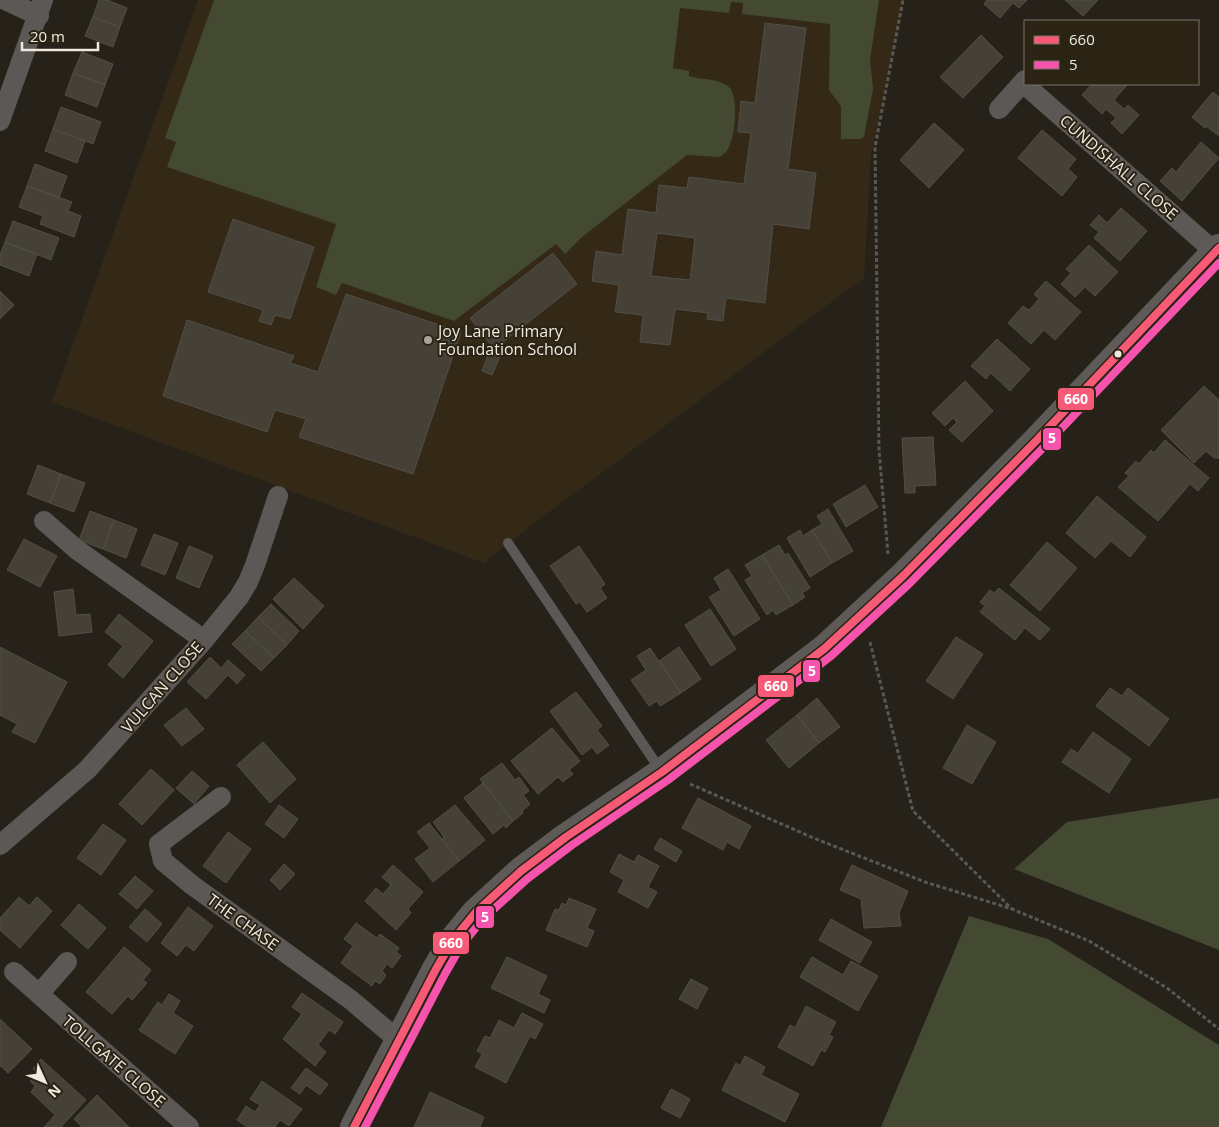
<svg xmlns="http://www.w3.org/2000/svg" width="1219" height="1127" font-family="'Open Sans',sans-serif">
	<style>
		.built { fill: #342916 }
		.green { fill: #444932 }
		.building { fill: #464137; stroke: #524e47; fill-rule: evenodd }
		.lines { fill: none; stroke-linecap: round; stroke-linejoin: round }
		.path { stroke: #5a5854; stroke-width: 3; stroke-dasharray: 4 2.5; stroke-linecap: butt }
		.lane { stroke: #5b5856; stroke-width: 10 }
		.street { stroke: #5b5856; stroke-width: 20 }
		.secondary { stroke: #5e5a58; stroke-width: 28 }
		.bus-1-casing { stroke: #2b2314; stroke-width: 11 }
		.bus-2-casing { stroke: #2b2314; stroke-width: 11 }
		.bus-1 { stroke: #f75a77; stroke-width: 8 }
		.bus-2 { stroke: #f653ac; stroke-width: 8 }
		.poi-dot { fill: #a9a39a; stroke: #2b2314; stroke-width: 2 }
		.bus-dot { fill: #efe9e0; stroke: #2b2314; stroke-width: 2 }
		.labels { text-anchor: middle; stroke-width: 4; stroke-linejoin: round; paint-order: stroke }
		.street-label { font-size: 16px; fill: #efe9e0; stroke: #2b2314 }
		.poi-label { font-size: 16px; fill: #efe9e0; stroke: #2b2314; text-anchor: start }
		.line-badge { stroke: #2b2314; stroke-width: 2 }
		.badge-label { font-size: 14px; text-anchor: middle; font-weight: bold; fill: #fff }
	</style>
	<rect width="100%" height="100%" fill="#262219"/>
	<path class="built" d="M198,0H904L871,156L864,278L533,524L484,563L52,402Z"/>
	<path class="green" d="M214,0H879L870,60L873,89L864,137L860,139H841V106L829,90L830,24L742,14L743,3L731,2L729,13L680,8L673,68L689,71V76C701,80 720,78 730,88C739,99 735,142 726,152C724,154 722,155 720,157L687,155L582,237L565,254L556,244L454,321L342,283L336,295L316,287L336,224L167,167L176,142L165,138Z
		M1219,798V950L1014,869L1067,822Z
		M969,916L1048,939L1219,1045V1127H881Z"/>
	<path class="building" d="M99,0H107L127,8L120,27L93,17Z
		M987,0H1027L1019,8L1013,3L1000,18L984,4Z
		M1065,0H1098L1083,16Z
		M93,17L120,27L113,47L85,36Z
		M765,23L806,28L788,169L816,173L809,229L773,224L765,303L726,298L723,321L707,319L708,313L675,309L670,345L640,342L643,315L615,312L619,285L592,281L596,251L622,255L628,209L656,213L659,185L687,188L689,177L744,184L751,133L738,132L741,101L755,103ZM657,233L695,238L690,280L651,276Z
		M981,35L1003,57L963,98L940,77Z
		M82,52L113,64L105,85L73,73Z
		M73,73L105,85L97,107L65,95Z
		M1092,84H1126L1127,85L1114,100L1124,109L1128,105L1139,115L1122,134L1111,123L1116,118L1106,109L1102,114L1082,95Z
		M1213,92L1219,97V136L1206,126L1205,128L1192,117Z
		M61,107L101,122L93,144L53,129Z
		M934,123L964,150L929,188L900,160Z
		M53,129L85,141L77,163L45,151Z
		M1042,130L1076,159L1068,169L1077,177L1062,196L1018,158Z
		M1201,142L1219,158L1182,201L1160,181L1172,168L1176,172Z
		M35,164L67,176L59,198L27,186Z
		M27,186L72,202L68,211L81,216L74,237L40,224L43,216L19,207Z
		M1121,208L1147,231L1120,261L1094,238L1099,232L1090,225L1099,215L1107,223Z
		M233,219L314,247L290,319L275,315L271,325L259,321L263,310L208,292Z
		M13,221L59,238L51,260L5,242Z
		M5,242L37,254L29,276L0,265V255Z
		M1089,245L1118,272L1095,296L1085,287L1075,297L1061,284L1071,273L1066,269Z
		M553,253L577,284L494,349L470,318Z
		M1046,281L1081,312L1055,340L1044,330L1031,344L1008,323L1023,306L1029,310L1039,299L1034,294Z
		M0,291L14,305L0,319Z
		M346,294L461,332L413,474L299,437L306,419L275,410L267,432L163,396L187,320L294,356L290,363L318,372Z
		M997,339L1030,369L1010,391L991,373L986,379L971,366Z
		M490,350L501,354L492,375L482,371Z
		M965,381L993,411L962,442L949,430L957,422L953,418L945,426L932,413Z
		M1204,386L1219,400V458H1214L1206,451L1194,463L1161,430Z
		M933,437L936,485L915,486V493H905L902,438Z
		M1165,440L1209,478L1198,491L1190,484L1158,521L1118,487L1129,476L1125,473L1136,461L1139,464L1151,450L1154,453Z
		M38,465L61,474L50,503L27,494Z
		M61,474L85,483L74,512L50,503Z
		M865,485L878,507L846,527L833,504Z
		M1097,496L1146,537L1130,557L1111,541L1095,558L1066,533Z
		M828,509L853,551L832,563L812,530L822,524L817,516Z
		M90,511L114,520L103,549L79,540Z
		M114,520L137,529L126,558L103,549Z
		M800,530L803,536L812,530L832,563L810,577L787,538Z
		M154,534L178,543L165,575L141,565Z
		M24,539L57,556L40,587L7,570Z
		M1047,542L1077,568L1040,611L1010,585Z
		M779,545L785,555L788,553L810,588L802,593L805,597L793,605L762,555Z
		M189,546L213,556L199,588L176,578Z
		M579,546L605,584L600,588L607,598L587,612L580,602L576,604L550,566Z
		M762,555L793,605L776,615L773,610L767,615L745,580L752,576L745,565Z
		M728,569L760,619L734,636L709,597L721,590L714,578Z
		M294,578L324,606L303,629L273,599Z
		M999,588L1050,629L1040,640L1025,628L1015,640L980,612L985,606L980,602L990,590L994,593Z
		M73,589L76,615L90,614L92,632L59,636L54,592Z
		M271,604L299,631L287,645L258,617Z
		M710,609L736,649L711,666L685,625Z
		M119,614L153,641L123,678L108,665L123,646L105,632Z
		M258,617L287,645L274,658L245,631Z
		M245,631L274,658L261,671L232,644Z
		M956,637L983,654L953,699L926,681Z
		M0,647L67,682L35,743L12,732L17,724L0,715Z
		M679,647L701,679L681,693L659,661Z
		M650,648L681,693L660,706L657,701L649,706L631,680L646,670L637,656Z
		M210,657L221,668L228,660L245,675L237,684L228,675L206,699L187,682Z
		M1110,688L1122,696L1128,688L1169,719L1149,746L1096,706Z
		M576,692L602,726L597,730L609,745L597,754L592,747L582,755L550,711Z
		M817,698L840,727L819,743L797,715Z
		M186,708L204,729L182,746L164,725Z
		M797,715L819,743L789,768L766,740Z
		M967,725L996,742L972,784L943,768Z
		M552,728L580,761L569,770L573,774L563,782L558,777L538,794L511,761Z
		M1093,732L1131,759L1109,793L1062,762L1071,749L1078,753Z
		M263,742L296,779L270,803L237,765Z
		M502,763L515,780L519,777L529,791L523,795L530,804L522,811L523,813L513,821L480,779Z
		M151,769L174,790L142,825L119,804Z
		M192,771L209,786L194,804L176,788Z
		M483,783L513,821L506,828L504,825L493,834L464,798Z
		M698,798L751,826L739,849L727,842L723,850L682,828Z
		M279,805L298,819L284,838L265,824Z
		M455,805L485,840L459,861L442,839L444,837L433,822Z
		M429,823L459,861L433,882L415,859L430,848L417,832Z
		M103,824L126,840L101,875L77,858Z
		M228,832L251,849L226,883L203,866Z
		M660,838L682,851L676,862L654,849Z
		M619,854L634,862L638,855L659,866L648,887L657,892L648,908L618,892L624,880L610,872Z
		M284,864L295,874L280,890L270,880Z
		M393,865L423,892L408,909L411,913L396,930L365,901L376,888L383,894L391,885L382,877Z
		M852,865L908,891L899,913L901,926L864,928L861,899L840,890Z
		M135,876L153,891L137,909L119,894Z
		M19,897L29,906L37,897L52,911L20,948L0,930V918Z
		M569,898L596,909L587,928L594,931L587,947L546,930L555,909L559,910L562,903L566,905Z
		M79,904L106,928L88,949L61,925Z
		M188,907L213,926L194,951L186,945L177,956L161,943Z
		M145,909L162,924L147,942L129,927Z
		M831,919L872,942L860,963L819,940Z
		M356,923L377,938L380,934L399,948L396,952L401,956L392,968L387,964L382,971L386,975L380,984L375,981L372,986L341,963L353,946L344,939Z
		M124,947L151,970L143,980L147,983L132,1000L128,996L112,1014L86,992Z
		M507,957L547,976L538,994L550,1000L544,1013L491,988Z
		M812,957L843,975L851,961L878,976L858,1011L800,977Z
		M691,979L708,988L697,1009L679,999Z
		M302,993L343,1022L335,1034L329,1030L318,1045L326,1052L315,1066L283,1039L302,1014L292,1007Z
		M169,994L180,1001L173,1013L193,1026L175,1054L139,1030L158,1002L162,1005Z
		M806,1006L836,1022L829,1035L833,1037L825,1052L821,1050L813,1066L778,1047L790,1025L795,1028Z
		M522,1013L543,1024L535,1039L530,1036L506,1083L475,1067L482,1054L477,1051L485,1036L490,1038L499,1020L514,1028Z
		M0,1019L32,1049L8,1073L1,1066L0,1067Z
		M745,1056L765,1067L761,1075L799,1094L785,1122L722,1090L736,1063L740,1066Z
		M41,1059L86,1100L61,1127H44L55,1115L31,1092L35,1086L30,1081L38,1073L33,1069Z
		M306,1068L328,1084L320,1095L306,1085L300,1094L291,1088Z
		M262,1081L302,1109L289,1126L280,1120L275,1127H247L237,1120L246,1106L255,1112L260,1105L250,1099Z
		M671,1089L690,1099L680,1118L661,1108Z
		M430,1092L484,1117L480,1127H414Z
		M97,1095L129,1127H82L74,1119Z"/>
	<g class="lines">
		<path class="path" d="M888,554L879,450L875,147L903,0
			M870,642L913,811L1012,909
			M690,784L816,839L925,882L1012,909L1089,941L1167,988L1219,1029"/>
		<path class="lane" d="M508,543L661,771"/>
		<path class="street" d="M5,0L39,16
			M1023,83L1215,252
			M999,109L1025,80
			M0,121L43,0
			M44,521L76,549L204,640
			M221,797L159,844L163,861L192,885L351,1000L398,1040
			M0,845L87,770L204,640L239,597L248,582L255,565L278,496
			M14,972L189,1127
			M39,994L67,962"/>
		<path class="secondary" d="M354,1127L436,969L453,940L476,912L521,871L566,837L662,772L824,649L903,576L1035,442L1219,248"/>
		<defs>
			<path id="bus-1" d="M354,1127L436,969L453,940L476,912L521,871L566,837L662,772L824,649L903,576L1035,442L1219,248"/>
			<path id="bus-2" d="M365,1127L445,974L461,946L483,919L527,879L572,845L668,780L831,656L910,583L1042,449L1219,263"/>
		</defs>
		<use href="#bus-1" class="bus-1-casing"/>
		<use href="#bus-2" class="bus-2-casing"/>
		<use href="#bus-1" class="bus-1"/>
		<use href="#bus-2" class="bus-2"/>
	</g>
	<circle class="poi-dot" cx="428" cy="340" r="5"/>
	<circle class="bus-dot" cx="1118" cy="354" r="4.5"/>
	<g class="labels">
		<g class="street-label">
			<text transform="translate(1119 167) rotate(41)" y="6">CUNDISHALL CLOSE</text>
			<text transform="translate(162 687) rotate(-49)" y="6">VULCAN CLOSE</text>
			<text transform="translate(243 922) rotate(36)" y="6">THE CHASE</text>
			<text transform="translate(114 1061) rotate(41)" y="6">TOLLGATE CLOSE</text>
		</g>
		<g class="poi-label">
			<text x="438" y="337">Joy Lane Primary<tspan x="438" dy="18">Foundation School</tspan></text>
		</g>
	</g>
	<g class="line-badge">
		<rect x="1057" y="387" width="38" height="24" rx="5" fill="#f75a77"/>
		<rect x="1042" y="427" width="20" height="24" rx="5" fill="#f653ac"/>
		<rect x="802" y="659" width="19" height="24" rx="5" fill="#f653ac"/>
		<rect x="757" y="674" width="38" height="24" rx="5" fill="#f75a77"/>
		<rect x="475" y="905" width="20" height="24" rx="5" fill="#f653ac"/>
		<rect x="432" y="931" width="38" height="24" rx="5" fill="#f75a77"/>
	</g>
	<g class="badge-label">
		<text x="1076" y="404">660</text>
		<text x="1052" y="443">5</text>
		<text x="812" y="676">5</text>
		<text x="776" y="691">660</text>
		<text x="485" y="922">5</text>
		<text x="451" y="948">660</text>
	</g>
	<rect x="1024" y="20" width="175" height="65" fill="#2b2314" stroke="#797266"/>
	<rect x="1034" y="36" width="25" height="8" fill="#f75a77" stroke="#797266"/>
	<text x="1069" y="45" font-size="15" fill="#efe9e0">660</text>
	<rect x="1034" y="61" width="25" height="8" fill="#f653ac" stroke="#797266"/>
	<text x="1069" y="70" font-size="15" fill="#efe9e0">5</text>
	<g transform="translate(45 1082) rotate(134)" stroke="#2b2314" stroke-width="4" paint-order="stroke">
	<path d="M0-4L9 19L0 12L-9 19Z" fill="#efe9e0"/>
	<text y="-8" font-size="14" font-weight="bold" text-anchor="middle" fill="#efe9e0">N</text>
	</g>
	<path d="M22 42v8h76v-8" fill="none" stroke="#efe9e0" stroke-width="2.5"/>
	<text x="30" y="42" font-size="15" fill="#efe9e0" stroke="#2b2314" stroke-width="4" paint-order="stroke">20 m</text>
</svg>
